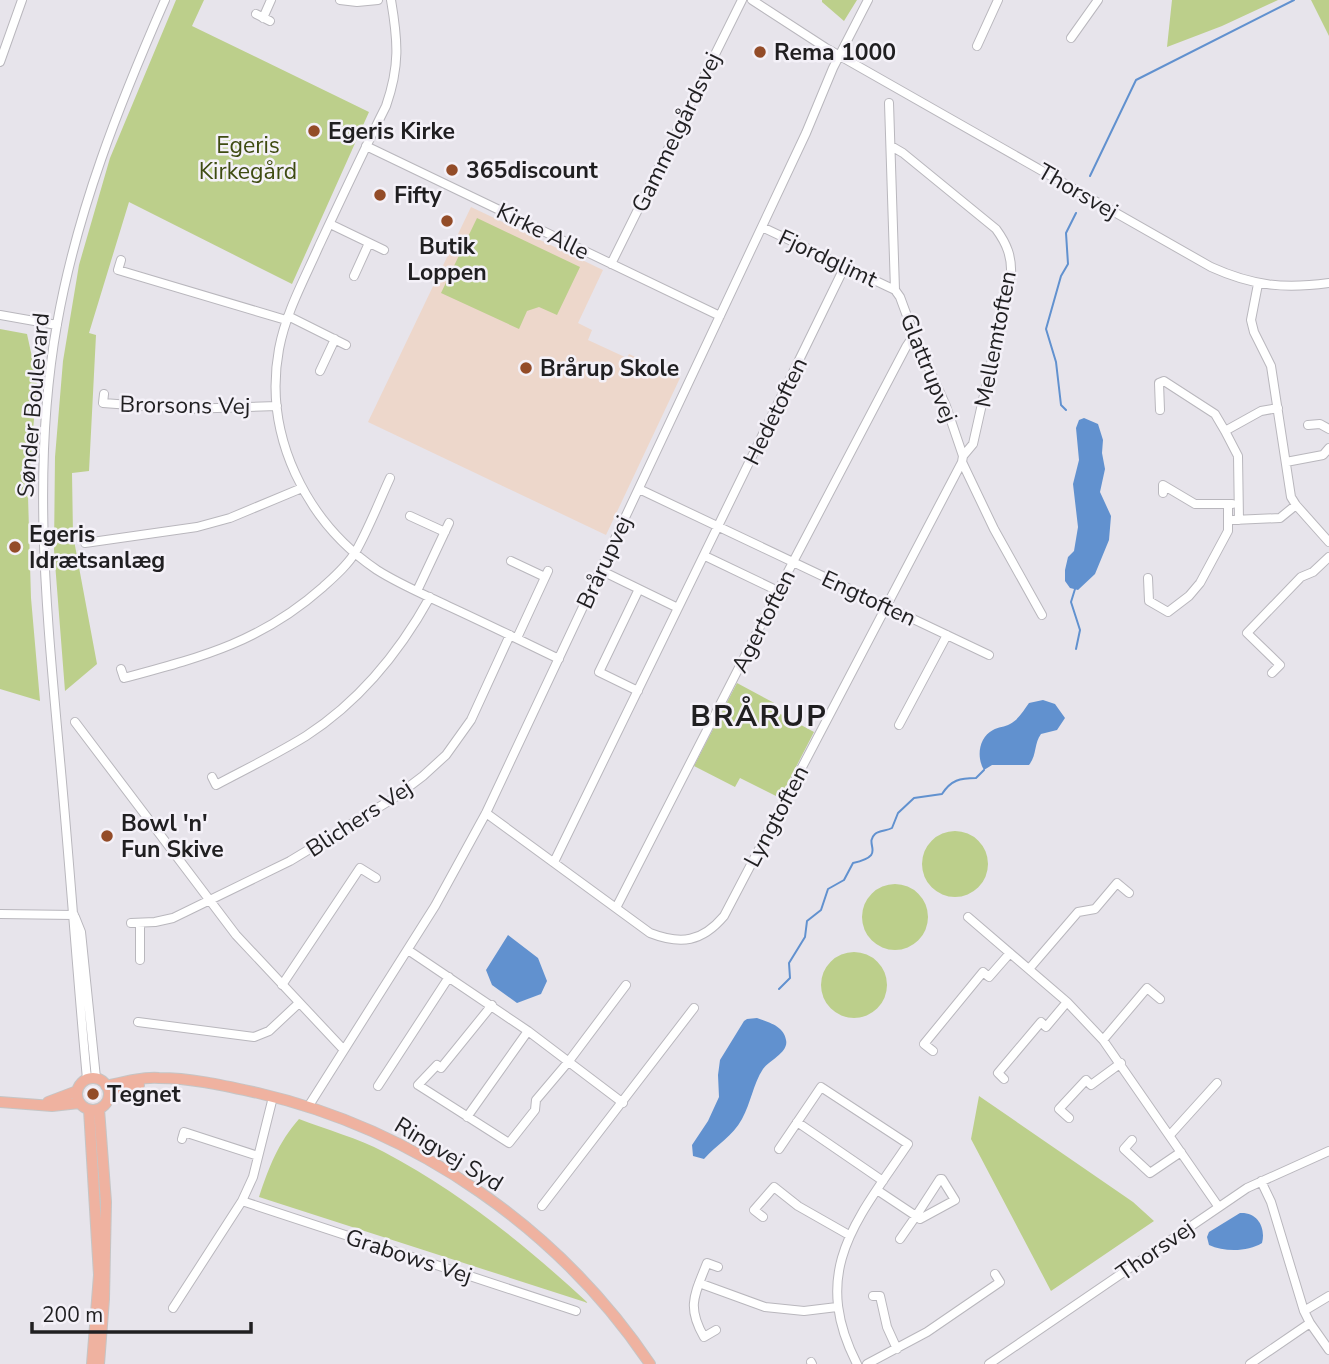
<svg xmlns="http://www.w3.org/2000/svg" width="1329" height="1364" font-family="'Nunito Sans',sans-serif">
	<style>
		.education { fill: #edd7cb }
		.green { fill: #bccf8b }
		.water { fill: #6191cf }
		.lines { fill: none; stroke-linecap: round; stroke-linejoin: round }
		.stream { stroke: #6191cf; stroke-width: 2 }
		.minor-casing { stroke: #b9b7bd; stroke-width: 10 }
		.major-casing { stroke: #c5c5c5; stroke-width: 12 }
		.minor { stroke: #fff; stroke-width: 8 }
		.major { stroke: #efb2a0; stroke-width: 10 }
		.poi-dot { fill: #934c28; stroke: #f4f1f8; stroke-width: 2.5 }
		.labels { text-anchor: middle; stroke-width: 5; stroke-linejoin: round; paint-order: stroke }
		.poi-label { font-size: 23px; font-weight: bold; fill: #201f21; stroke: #f4f1f8; text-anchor: start }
		.street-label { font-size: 23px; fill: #201f21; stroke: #f4f1f8 }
		.park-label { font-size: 23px; fill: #3e4b11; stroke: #f4f1f8 }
		.district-label { font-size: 30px; font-weight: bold; letter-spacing: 2px; fill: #201f21; stroke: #f4f1f8 }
	</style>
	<rect width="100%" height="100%" fill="#e7e4eb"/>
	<path class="education" d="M471,207L603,270L578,323L592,330L588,340L627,358L629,354L680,378L606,535L368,422Z"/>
	<path class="green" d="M176,0H204L192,26L369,112L292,284L129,202L89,333L96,335L89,471L72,473L73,535L97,664L65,691L54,550L55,457L63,361L79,265L110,158Z
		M822,0H857L844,21L822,2Z
		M1172,0H1278L1222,26L1167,47Z
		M1311,0H1329V36Z
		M477,218L580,267L557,315L539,307L527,311L519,329L441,293Z
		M0,329L27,334L37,380L28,496L31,598L40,701L0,689Z
		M737,683L778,705L775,711L814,732L780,798L740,778L735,787L694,766Z
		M922 864a33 33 0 1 1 66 0a33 33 0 1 1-66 0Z
		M862 917a33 33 0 1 1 66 0a33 33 0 1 1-66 0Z
		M821 985a33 33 0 1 1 66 0a33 33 0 1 1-66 0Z
		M979,1096L1133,1202L1154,1221L1051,1291L971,1139Z
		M299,1119C327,1130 358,1138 384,1152C460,1192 525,1245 588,1303L259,1197C269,1167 278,1143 299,1119Z"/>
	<path class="water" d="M1084,418L1098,424L1103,440L1102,453L1105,469L1100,492L1111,516L1109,540L1095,574L1078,590L1070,588L1065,581V570L1068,557L1074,551L1078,527L1073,484L1079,460L1076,428L1079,420Z
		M1043,700L1055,704L1065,718L1057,730L1041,734C1034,743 1037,755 1029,765H992L984,770C976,757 979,737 993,730C998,727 1005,727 1010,724C1018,720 1024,710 1029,703Z
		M508,935L538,958L547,981L541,994L517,1003L492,985L486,970Z
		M757,1018C768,1022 784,1026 786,1040C789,1052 770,1060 763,1069C753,1084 751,1103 742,1119C733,1136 716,1145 704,1159L693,1156L692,1145L708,1121L719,1097L718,1075L720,1060L744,1021L747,1019Z
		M1240,1213C1258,1212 1266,1228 1262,1243C1248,1252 1224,1252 1209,1245L1207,1237L1209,1232Z"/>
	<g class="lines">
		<path class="stream" d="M1090,176L1136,80L1294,0
			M1066,410L1061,405L1056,362L1046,329L1061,276L1068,264L1066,233L1076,213
			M1075,589L1071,602L1080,630L1076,649
			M779,989L790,978L789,963L805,937L807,921L821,910L828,889L844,880L853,863C888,855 863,845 875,834C879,830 887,831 892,828L898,813L914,798L942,794C951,780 960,778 976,778L984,770"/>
		<defs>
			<path id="minor" d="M340,0L357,2L378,0
				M391,0C398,41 400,66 386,106C363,152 341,199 319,246C304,280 286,312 279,349C263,435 306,522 377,570C399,584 425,595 448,606C485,623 522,641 559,659
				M752,0L826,48L1211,267C1253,286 1284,289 1329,283
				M256,14L270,21
				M263,18L271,0
				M1071,38L1098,0
				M977,46L998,0
				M0,62L22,0
				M889,103L895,290L900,297L914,335L946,406L963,456L962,462L994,529L1042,615
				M366,146L720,316
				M891,146L903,153L996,229C1007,244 1012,257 1011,275L973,444L963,456
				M330,224L384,250
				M762,227L895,290
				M121,260L118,270L286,320
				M611,264L742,0
				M354,276L369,243
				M1258,284L1251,320L1254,332L1271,366L1291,497L1296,505L1329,542
				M0,315L57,325
				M288,316L346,345
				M320,371L335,339
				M104,394L103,403L186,409L277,406
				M1160,410L1159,383L1164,381L1215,414L1225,431L1238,456L1239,520
				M1308,425L1320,424L1329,429
				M1225,431L1261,411L1278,408
				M1286,462L1323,455L1329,448
				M639,489L989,655
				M1163,493V485L1195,504H1232
				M410,516L445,532
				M1233,520L1280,518L1296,505
				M84,535L85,543L197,527L230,518L302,488
				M705,556L778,591
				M511,561L545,577
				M600,570L678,608
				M1148,578L1149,601L1168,612L1189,596L1200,583L1228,531V504
				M417,591L449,523
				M517,638L548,571
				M121,669L124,678C202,657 261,642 323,587C334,577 348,565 356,551C369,528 379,502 390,478
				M1272,673L1280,665L1247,633L1301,577L1313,572L1329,557
				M638,691L599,672L639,589
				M75,722L236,935L343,1049
				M899,725L947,635
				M212,777L216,785C246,769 277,754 306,736C360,701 399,653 430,597
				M486,813L650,933C681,945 702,942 724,916L962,462
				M554,862L845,266
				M616,908L793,562L906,347L914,335
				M0,914L74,915
				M75,917L81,932L96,1078
				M968,917L1067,1002L1103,1040L1218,1206
				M131,923L155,922L173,918L290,861L394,798L423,776L446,755L471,720L510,635
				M408,950L528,1031L623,1103
				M140,960V923
				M1029,969L1078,912L1095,909L1117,883L1129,893
				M282,985L360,868L376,878
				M492,1005L441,1068L437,1065L418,1085L509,1143L535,1110L536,1100L569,1061L626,985
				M138,1022L254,1037L269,1031L299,1003
				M1103,1040L1147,988L1160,999
				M933,1051L924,1044L983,972L989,977L1010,953
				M87,1079C77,973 70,867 60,760C47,615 31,469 57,324C77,211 119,105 165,0
				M1004,1079L998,1073L1041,1022L1046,1027L1067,1002
				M378,1086L449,977
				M308,1107L435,906L486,813L806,133L833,68L868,0
				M467,1117L528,1031
				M1069,1118L1059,1109L1086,1080L1091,1085L1121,1063
				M797,1122L883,1181
				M1170,1135L1217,1083
				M182,1139L184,1132L258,1156
				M1132,1140L1124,1149L1150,1173L1181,1152
				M779,1149L821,1087L908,1144C857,1220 809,1270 857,1364
				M1261,1181L1271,1202L1304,1311L1310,1323L1329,1350
				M877,1190L916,1216L940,1179H942L955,1200L920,1219L916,1216L900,1239
				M242,1201L576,1311
				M542,1206L694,1008
				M763,1217L754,1210L774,1187L798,1206L849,1235
				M699,1283L765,1307L804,1311L837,1307
				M873,1296H880L887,1327L897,1349
				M173,1308L242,1201L253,1177L273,1097
				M1304,1311L1329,1296
				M716,1330L704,1337C686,1306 695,1294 707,1263L718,1267
				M811,1362L812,1364
				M867,1364L927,1332L1000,1282L995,1274
				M989,1364L1247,1188L1329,1151
				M1250,1364L1310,1323"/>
			<path id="major" d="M77 1094a16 16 0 1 1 32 0a16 16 0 1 1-32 0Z
				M106,1086C123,1082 141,1077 159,1078C192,1078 226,1086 258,1093C417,1130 559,1229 650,1364
				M109,1094L139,1085
				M0,1102L52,1106L79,1103
				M48,1102L77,1091
				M99,1109L106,1202L104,1299L99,1364
				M89,1110L99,1275L92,1364"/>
		</defs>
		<use href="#minor" class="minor-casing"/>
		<use href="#major" class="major-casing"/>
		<use href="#minor" class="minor"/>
		<use href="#major" class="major"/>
	</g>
	<g class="poi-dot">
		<circle cx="760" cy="52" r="7"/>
		<circle cx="314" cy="131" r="7"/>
		<circle cx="452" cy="170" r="7"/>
		<circle cx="380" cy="195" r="7"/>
		<circle cx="447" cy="221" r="7"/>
		<circle cx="526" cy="368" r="7"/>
		<circle cx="15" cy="547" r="7"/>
		<circle cx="107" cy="836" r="7"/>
		<circle cx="93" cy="1094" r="7"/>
	</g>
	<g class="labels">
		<g class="poi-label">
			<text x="774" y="60">Rema 1000</text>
			<text x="328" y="139">Egeris Kirke</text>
			<text x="466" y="178">365discount</text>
			<text x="394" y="203">Fifty</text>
			<text x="447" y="254" text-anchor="middle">Butik<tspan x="447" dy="26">Loppen</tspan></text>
			<text x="540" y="376">Brårup Skole</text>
			<text x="29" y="542">Egeris<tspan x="29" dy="26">Idrætsanlæg</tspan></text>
			<text x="121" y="831">Bowl 'n'<tspan x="121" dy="26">Fun Skive</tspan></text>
			<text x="107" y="1102">Tegnet</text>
		</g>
		<g class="street-label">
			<text transform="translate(676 132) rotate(-64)" y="8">Gammelgårdsvej</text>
			<text transform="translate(1078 191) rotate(30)" y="8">Thorsvej</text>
			<text transform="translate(543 231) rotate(26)" y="8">Kirke Alle</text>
			<text transform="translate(828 258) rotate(25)" y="8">Fjordglimt</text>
			<text transform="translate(995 339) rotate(-79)" y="8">Mellemtoften</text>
			<text transform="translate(929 368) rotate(68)" y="8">Glattrupvej</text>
			<text transform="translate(33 405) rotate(-85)" y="8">Sønder Boulevard</text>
			<text transform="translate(185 405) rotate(1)" y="8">Brorsons Vej</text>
			<text transform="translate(775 411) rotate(-64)" y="8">Hedetoften</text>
			<text transform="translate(604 562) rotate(-65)" y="8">Brårupvej</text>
			<text transform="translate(869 598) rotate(25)" y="8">Engtoften</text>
			<text transform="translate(763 621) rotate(-63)" y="8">Agertoften</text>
			<text transform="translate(776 816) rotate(-62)" y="8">Lyngtoften</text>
			<text transform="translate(359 818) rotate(-33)" y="8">Blichers Vej</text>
			<text transform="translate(449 1154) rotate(31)" y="8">Ringvej Syd</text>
			<text transform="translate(1155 1250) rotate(-35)" y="8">Thorsvej</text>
			<text transform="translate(409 1256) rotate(18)" y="8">Grabows Vej</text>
		</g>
		<g class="park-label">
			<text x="248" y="153">Egeris<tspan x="248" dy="26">Kirkegård</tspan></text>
		</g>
		<g class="district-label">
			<text x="759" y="726">BRÅRUP</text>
		</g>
	</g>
	<path d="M32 1322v10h219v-10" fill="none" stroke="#201f21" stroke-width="3.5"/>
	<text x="42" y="1322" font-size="21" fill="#201f21" stroke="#f4f1f8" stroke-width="5" paint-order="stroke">200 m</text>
</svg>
